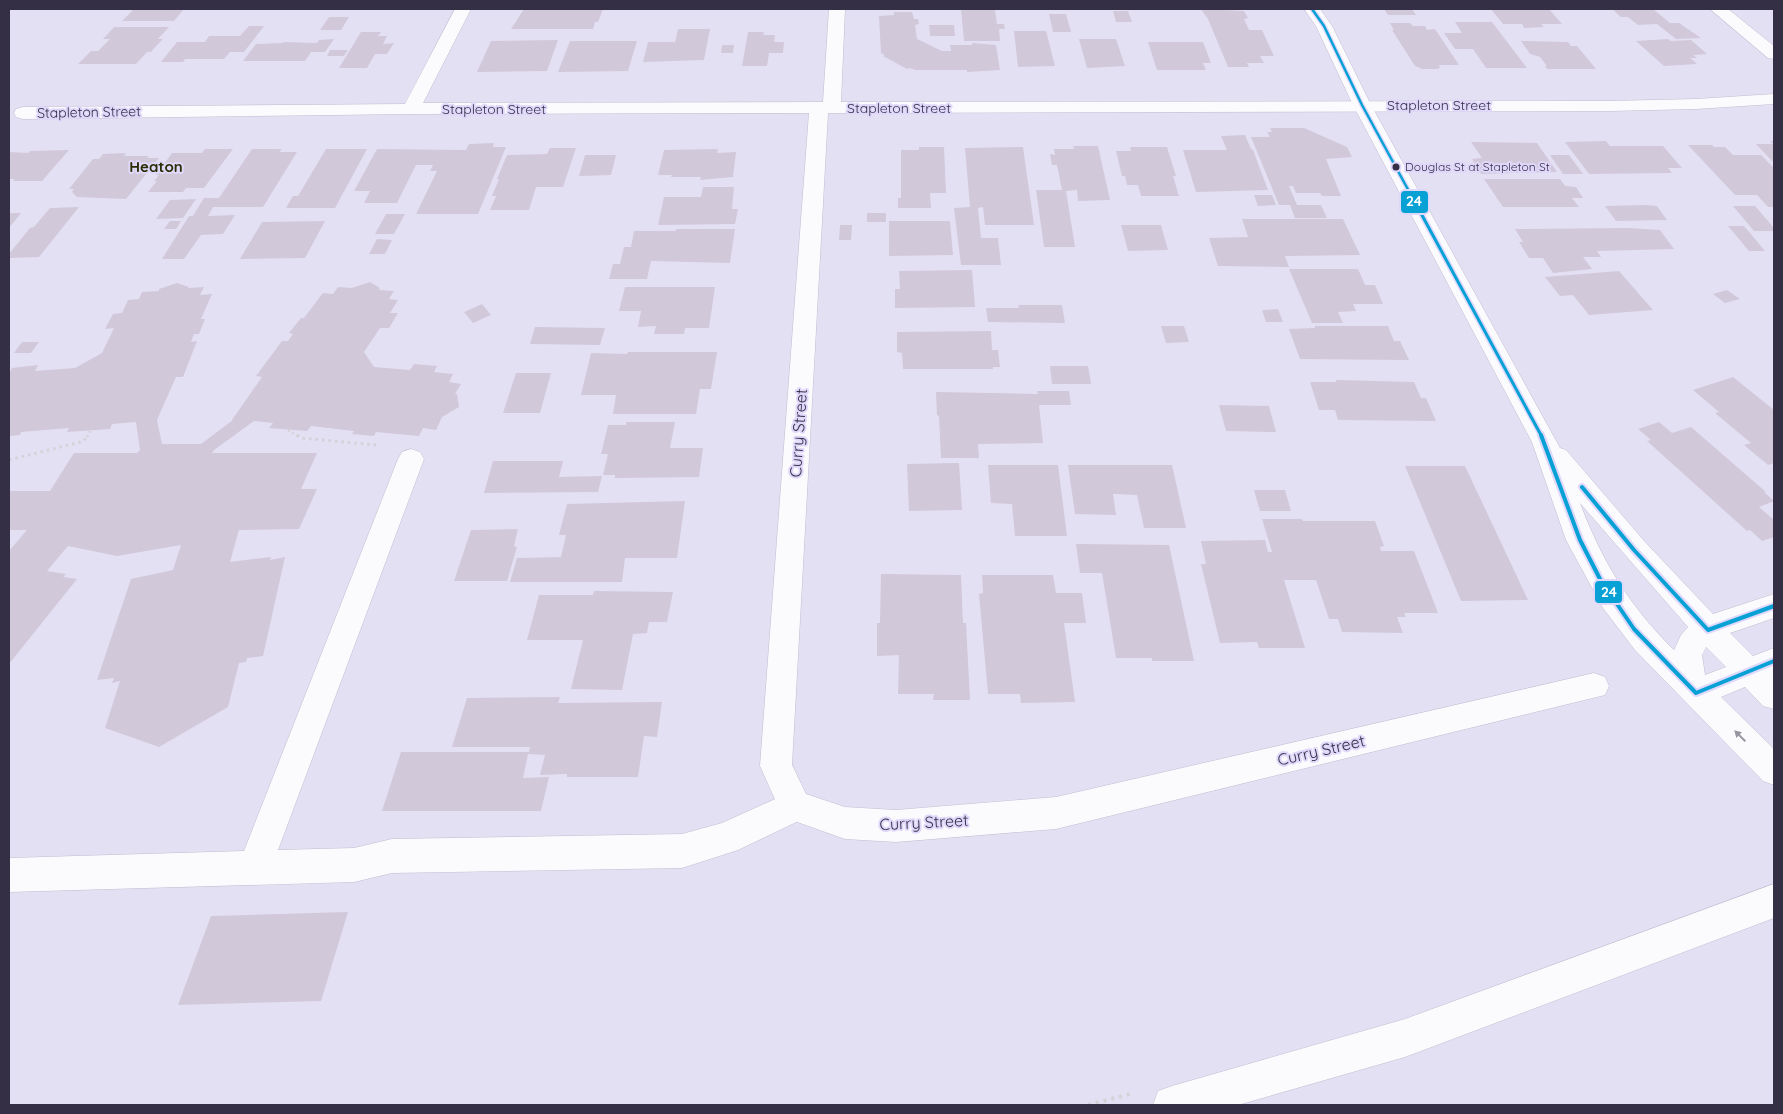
<svg xmlns="http://www.w3.org/2000/svg" width="1783" height="1114" font-family="Quicksand,sans-serif">
	<style>
		.building { fill: #d1c8da }
		.lines { fill: none; stroke-linecap: round; stroke-linejoin: round }
		.lane-casing { stroke: #c2bdd1; stroke-width: 1 }
		.street-casing { stroke: #c2bdd1; stroke-width: 1 }
		.secondary-casing { stroke: #c2bdd1; stroke-width: 1 }
		.path-far2 { stroke: #d3d2d8; stroke-width: 2.5; stroke-dasharray: 2 3; stroke-linecap: butt }
		.path-far1 { stroke: #d3d2d8; stroke-width: 3; stroke-dasharray: 2.5 4; stroke-linecap: butt }
		.path { stroke: #d3d2d8; stroke-width: 4; stroke-dasharray: 3 5; stroke-linecap: butt }
		.lane { fill: #fbfafd; fill-rule: evenodd }
		.street { fill: #fbfafd; fill-rule: evenodd }
		.secondary { fill: #fbfafd; fill-rule: evenodd }
		.bus-1-far2-casing { stroke: #e0d8fb; stroke-width: 5 }
		.bus-1-far1-casing { stroke: #e0d8fb; stroke-width: 6 }
		.bus-1-casing { stroke: #e0d8fb; stroke-width: 8 }
		.bus-1-far2 { stroke: #08a1d6; stroke-width: 2.5 }
		.bus-1-far1 { stroke: #08a1d6; stroke-width: 3 }
		.bus-1 { stroke: #08a1d6; stroke-width: 4 }
		.oneway { fill: #9894a1 }
		.bus-dot { fill: #352f45; stroke: #e0d8fb; stroke-width: 2 }
		.labels { text-anchor: middle; stroke-width: 4; stroke-linejoin: round; paint-order: stroke }
		.far-bus-label { font-size: 12px; fill: #352f45; stroke: #e0d8fb; text-anchor: start }
		.far-street-label { font-size: 14px; fill: #352f45; stroke: #e0d8fb }
		.far-neighbourhood-label { font-size: 15px; font-weight: bold; fill: #292d04; stroke: #e0d8fb }
		.street-label { font-size: 16px; fill: #352f45; stroke: #e0d8fb }
		.line-badge { stroke: #e0d8fb; stroke-width: 2 }
		.badge-label { font-size: 14px; text-anchor: middle; font-weight: bold; fill: #fff }
	</style>
	<rect width="100%" height="100%" fill="#e4e0f3"/>
	<path class="building" d="M134,9H184L174,21H122Z
		M524,9H603L598,22H595L593,29H511Z
		M961,9H995L997,24H1004L1005,29H999L1000,41H964Z
		M1201,9L1244,11L1248,18L1244,19L1249,30H1262L1274,56H1260L1264,63H1247L1249,67H1228L1208,19Z
		M1384,9H1412L1416,15H1388Z
		M1491,9H1549L1562,24H1541L1544,27L1524,28L1522,24H1503Z
		M1612,9H1653L1670,23H1679L1701,38L1676,39L1657,24L1638,25L1628,17H1621Z
		M1113,11H1128L1132,22H1116Z
		M894,12H912L914,19H918L919,24L915,25L917,39L942,51H951L950,45H972V43L996,45L1000,70L967,72V70H915L910,68L907,69L883,56L885,55L881,53L879,16L894,15Z
		M1049,14H1066L1071,32H1053Z
		M329,17H349L341,30H320Z
		M1455,22H1492L1527,68H1486L1473,49H1455L1444,33H1462Z
		M1390,23H1410L1413,26H1425L1427,30L1435,29L1459,65H1439L1440,67L1438,69H1422L1415,66L1392,30H1394Z
		M929,25H954L955,36H930Z
		M249,26H264L244,52H230L224,59H185L183,62H161L177,42H205L209,36H240Z
		M114,27H169L158,39H163L157,45L151,52H147L136,64H78L91,51H98L110,39H103Z
		M678,29H710L704,60L643,62L648,42H675Z
		M1014,31H1046L1055,66L1018,67Z
		M361,32H381L378,36H387L383,44L394,43L387,54H375L367,68H339Z
		M748,32H764L763,35H775L774,42H784L783,53H769L767,66H742Z
		M334,39L325,52H311L305,61H243L256,44L283,43L284,42L317,43L319,40Z
		M1079,39H1116L1125,66L1087,68Z
		M1668,39L1671,41L1691,40L1707,54L1693,55L1697,58H1690L1697,64L1664,66L1636,41Z
		M558,40L547,71L477,72L491,41Z
		M570,41H637L628,71L558,72Z
		M1521,41L1568,42L1571,46H1577L1596,69H1547L1545,66H1547L1540,57L1530,54Z
		M1148,42H1203L1211,63H1203L1206,70H1157Z
		M722,45H734L733,53H721Z
		M330,50H348L344,56H327Z
		M1270,128H1304L1347,147L1352,157L1326,159L1341,196H1322L1320,193H1296L1293,186H1289L1297,205H1321L1327,218H1295L1290,205H1279L1251,137H1270L1267,132H1272Z
		M1245,135L1251,149L1253,150L1268,190L1196,192L1183,150H1227L1221,136Z
		M1606,141L1610,146H1663L1682,168H1668L1672,173L1589,174L1565,142Z
		M1770,141H1774V163L1756,144H1773Z
		M1471,142L1537,143L1557,172L1481,174L1472,159L1482,158Z
		M494,143L493,147H506L478,214H416L437,171H430L433,165H416L397,203H364L370,191H354L377,149L466,150L469,144Z
		M1688,145H1712L1714,147H1725L1733,155H1761L1774,168V207H1768L1757,195H1735Z
		M1073,146H1098L1110,200L1078,201L1077,190L1066,191L1075,247H1044L1036,190H1062L1057,165H1052L1050,154L1055,155L1054,149H1074Z
		M919,147H944L946,193H930L931,208H898V198H901V150H919Z
		M1023,147L1034,225H985L983,207L978,208L981,238H998L1001,265H961L954,208L970,207L965,148Z
		M1130,147H1167L1176,176H1173L1179,196H1141L1138,185H1127L1125,176H1122L1116,151H1131Z
		M550,148H576L563,187H536L529,210H490L496,196H492L499,179H497L507,155L547,154Z
		M205,149H233L204,188H186L183,192H148L157,181H154L159,175H156L172,153H202Z
		M252,149H282L279,152H297L263,207H213L208,216L235,215L223,234L201,235L184,259H162L189,216H193L204,198H219Z
		M326,149H367L335,208H286L293,196H298Z
		M718,149L717,153L736,152L733,177L700,180L701,177H671L672,175H658L664,150Z
		M69,150L42,181H13L15,179H9V152L28,153L30,151Z
		M126,153L124,156H149L147,158H159L126,199L77,197L72,192L74,189H69L93,159H99L103,154Z
		M585,155H616L611,175L579,176Z
		M1550,155H1569L1583,174H1563Z
		M1484,179H1560L1565,186L1576,187L1583,198H1572L1579,207H1503Z
		M703,187H734L732,209H738L735,224L658,225L664,197H701Z
		M1254,195H1272L1276,205L1258,206Z
		M196,199L183,218L156,219L170,200Z
		M1645,205L1657,206L1667,220L1616,221L1605,206Z
		M1733,206H1755L1774,228V231H1754Z
		M79,207L39,257L9,258V254L30,228L34,227L50,208Z
		M9,213H21L9,228Z
		M867,213H886V222H867Z
		M386,214H405L394,234H375Z
		M1242,219H1343L1360,255L1285,256L1289,267L1218,266L1209,238L1248,237Z
		M170,221H181L176,229H164Z
		M325,221L305,258L240,259L262,222Z
		M889,221H950L953,255L889,256Z
		M840,225H852L851,240H839Z
		M1121,225H1161L1168,250L1128,251Z
		M1728,226H1744L1765,251H1749Z
		M1628,228L1660,230L1674,249L1597,251L1601,257H1583L1592,269L1553,273L1543,258H1529L1519,242H1523L1515,229Z
		M676,229H735L730,263L651,261L647,279H609L613,264H620L624,247H631L634,231H676Z
		M377,239L392,240L385,254H369Z
		M1289,269H1358L1365,285H1375L1383,304H1353L1356,311L1338,312L1343,323H1312Z
		M972,270L975,307L895,308V289H900L899,271Z
		M1619,271L1653,310L1589,315L1573,295L1560,296L1545,277Z
		M370,282L380,288L379,290L394,291L389,299L398,300L390,313H398L389,328H380L364,352L374,367L410,370L414,364L437,366L434,372L453,374L449,382L461,384L455,394H457L459,407L442,417L436,430L423,428L419,436L376,432L374,436L352,434L354,431L311,426L307,431L269,428L273,423L254,421L214,450L212,453H317L301,489H317L299,529L239,530L230,562L271,557L270,560L285,557L263,656L247,658L246,662L239,663L228,707L159,747L105,728L120,681L112,683L114,678L97,680L131,579L173,570L181,545L117,556L68,546L47,571L66,574L63,577L77,579L9,664V551L27,530H9V491H50L74,453H137L140,450L136,422L112,424L110,429L67,432L69,428L21,432L20,435L9,436V374L12,368L38,365L35,371L75,368L102,353L114,328L105,329L113,314L122,313L128,300L139,299L142,292L159,291V289L177,283L189,287L188,288L204,287L200,295L212,294L201,319H205L199,334H194L191,342L197,341L183,377H176L157,420L162,444H201L233,420H232L262,377L256,376L282,341H288L293,334L289,333L301,318H304L323,293L333,294L338,287L352,288Z
		M625,287H715L709,328H685L684,334H654L656,326L638,327L641,311H619Z
		M1727,290L1740,299L1725,303L1713,294Z
		M482,304L491,315L473,323L464,312Z
		M1018,305H1062L1065,323L988,322L986,308H1019Z
		M1278,309L1283,322H1266L1262,310Z
		M1161,326H1184L1189,342L1166,343Z
		M1315,326H1388L1394,341H1400L1409,360L1300,359L1289,329L1315,328Z
		M535,327L605,328L600,345L530,344Z
		M991,331L992,350H998L1000,367H993V369H903L902,353L897,352V332Z
		M22,342H39L31,353H14Z
		M628,352H717L711,389H700L696,414H613L616,395H581L591,353L627,354Z
		M1050,366H1088L1091,384H1052Z
		M516,373H551L540,413H503Z
		M1733,377L1774,410V463L1768,465L1744,445L1751,443L1715,413L1719,412L1693,390Z
		M1336,380L1414,382L1421,398H1426L1436,421L1338,420L1335,410H1319L1310,382H1336Z
		M1037,391H1069L1071,405H1039L1043,443L978,444L979,458H941L939,416L937,415L936,392L1038,394Z
		M1219,405L1269,406L1276,432L1226,431Z
		M626,422H675L670,448H703L699,477L615,478V475H603L608,454H601L608,425H626Z
		M1659,422L1672,433L1691,427L1766,492H1764L1774,501L1759,507L1774,520V537L1762,541L1750,530L1747,531L1647,441L1651,440L1638,429Z
		M493,461H563L559,477L602,476L598,492L484,493Z
		M959,463L962,510L909,511L907,464Z
		M988,465H1058L1067,536H1015L1012,504L991,503Z
		M1068,465H1172L1186,528H1144L1137,495L1113,494L1116,515L1075,514Z
		M1405,466H1465L1528,600L1461,601Z
		M1254,490H1285L1291,511H1260Z
		M685,501L677,558H625L622,582H510L517,558L561,557L566,535H559L567,504Z
		M1262,519H1302L1303,521H1375L1384,546L1380,547L1381,551H1414L1438,613H1404L1406,617H1397L1403,633L1342,632L1338,619H1329L1316,580H1284L1305,648H1259L1257,642L1220,643L1201,564H1206L1201,541L1265,540L1268,552H1272Z
		M518,529L514,546L517,547L507,581H454L471,530Z
		M1076,544L1169,545L1194,661H1152V658H1116L1102,573H1080Z
		M881,574L961,575L963,623H966L970,700H933L934,694H898L899,655L877,656V623H880Z
		M982,575H1053L1056,593H1082L1086,623H1064L1075,702L1021,703L1020,694H988L979,594L983,593Z
		M594,591L673,592L667,622H649L647,633L633,634L622,690L571,689L583,640H527L539,595H593Z
		M560,697L558,703L662,702L657,737L644,736L638,777H567V774L540,775L545,755L528,754L523,778L549,777L541,811H382L401,752H529L530,747H452L467,698Z
		M348,912L321,1001L178,1005L211,916Z"/>
	<g class="lines">
		<defs>
			<path id="lane" d="M411,449L420,452L424,459L278,850L354,848L392,839L682,834L722,823L795,790L807,795L811,806L807,817L738,850L682,868L392,873L354,882L9,892V858L244,851L398,459L402,452Z
				M1774,884V918L1405,1057L1238,1105H1153L1158,1091L1172,1086L1405,1019Z"/>
			<path id="street" d="M455,9H471L423,103L823,102L829,9H845L841,102L1610,101L1696,99L1774,94V104L1696,109L1610,111L828,113L792,765L806,794L845,807L896,810L1056,797L1594,673L1605,677L1609,686L1605,695L1056,829L896,842L845,839L783,817L760,766L809,113L411,114L23,119L16,117L14,113L16,109L23,107L405,104Z
				M1710,9H1728L1774,46V59L1768,58Z"/>
			<path id="secondary" d="M1304,9H1320L1332,26L1371,105L1560,448L1566,450L1645,542L1713,614L1774,594V618L1730,633L1753,656L1774,648V709L1763,706L1745,687L1721,697L1774,749V785L1763,781L1635,650L1603,608L1566,540L1532,442L1353,105L1316,26ZM1580,503L1688,627L1681,635L1674,650C1630,607 1601,560 1580,503ZM1706,647L1726,667L1705,675L1702,655Z"/>
		</defs>
		<use href="#lane" class="lane-casing"/>
		<use href="#street" class="street-casing"/>
		<use href="#secondary" class="secondary-casing"/>
		<path class="path-far2" d="M288,430L299,437
			M87,437L90,431"/>
		<path class="path-far1" d="M297,435L301,438L376,445
			M9,460L84,441L87,435"/>
		<path class="path" d="M1088,1105L1130,1094"/>
		<use href="#lane" class="lane"/>
		<use href="#street" class="street"/>
		<use href="#secondary" class="secondary"/>
		<defs>
			<path id="bus-1-far2" d="M1312,9L1324,26L1362,105L1411,195"/>
			<path id="bus-1-far1" d="M1410,193L1542,437"/>
			<path id="bus-1" d="M1541,435L1580,540L1600,579L1634,629L1696,693L1774,661
				M1582,487L1634,550L1708,630L1774,606"/>
		</defs>
		<use href="#bus-1-far2" class="bus-1-far2-casing"/>
		<use href="#bus-1-far1" class="bus-1-far1-casing"/>
		<use href="#bus-1" class="bus-1-casing"/>
		<use href="#bus-1-far2" class="bus-1-far2"/>
		<use href="#bus-1-far1" class="bus-1-far1"/>
		<use href="#bus-1" class="bus-1"/>
	</g>
	<defs><path id="oneway-solid" d="M-6-.8H1V-3.2L6.5 0L1 3.2V.8H-6Z" transform="scale(1.25)"/></defs>
	<use class="oneway" href="#oneway-solid" transform="translate(1740 736) rotate(-135)"/>
	<circle class="bus-dot" cx="1396" cy="167" r="4.5"/>
	<g class="labels">
		<g class="far-bus-label">
			<text x="1405" y="171">Douglas St at Stapleton St</text>
		</g>
		<g class="far-street-label">
			<text x="1439" y="110">Stapleton Street</text>
			<text x="899" y="113">Stapleton Street</text>
			<text x="494" y="114">Stapleton Street</text>
			<text transform="translate(89 112) rotate(-1)" y="5">Stapleton Street</text>
		</g>
		<g class="far-neighbourhood-label">
			<text x="156" y="172">Heaton</text>
		</g>
		<g class="street-label">
			<text transform="translate(798 433) rotate(-86)" y="6">Curry Street</text>
			<text transform="translate(1321 750) rotate(-13)" y="6">Curry Street</text>
			<text transform="translate(924 822) rotate(-3)" y="6">Curry Street</text>
		</g>
	</g>
	<g class="line-badge">
		<rect x="1400" y="190" width="29" height="24" rx="5" fill="#08a1d6"/>
		<rect x="1594" y="580" width="29" height="24" rx="5" fill="#08a1d6"/>
	</g>
	<g class="badge-label">
		<text x="1414" y="206">24</text>
		<text x="1609" y="597">24</text>
	</g>
	<rect width="1783" height="1114" fill="none" stroke="#352f45" stroke-width="20"/>
</svg>
